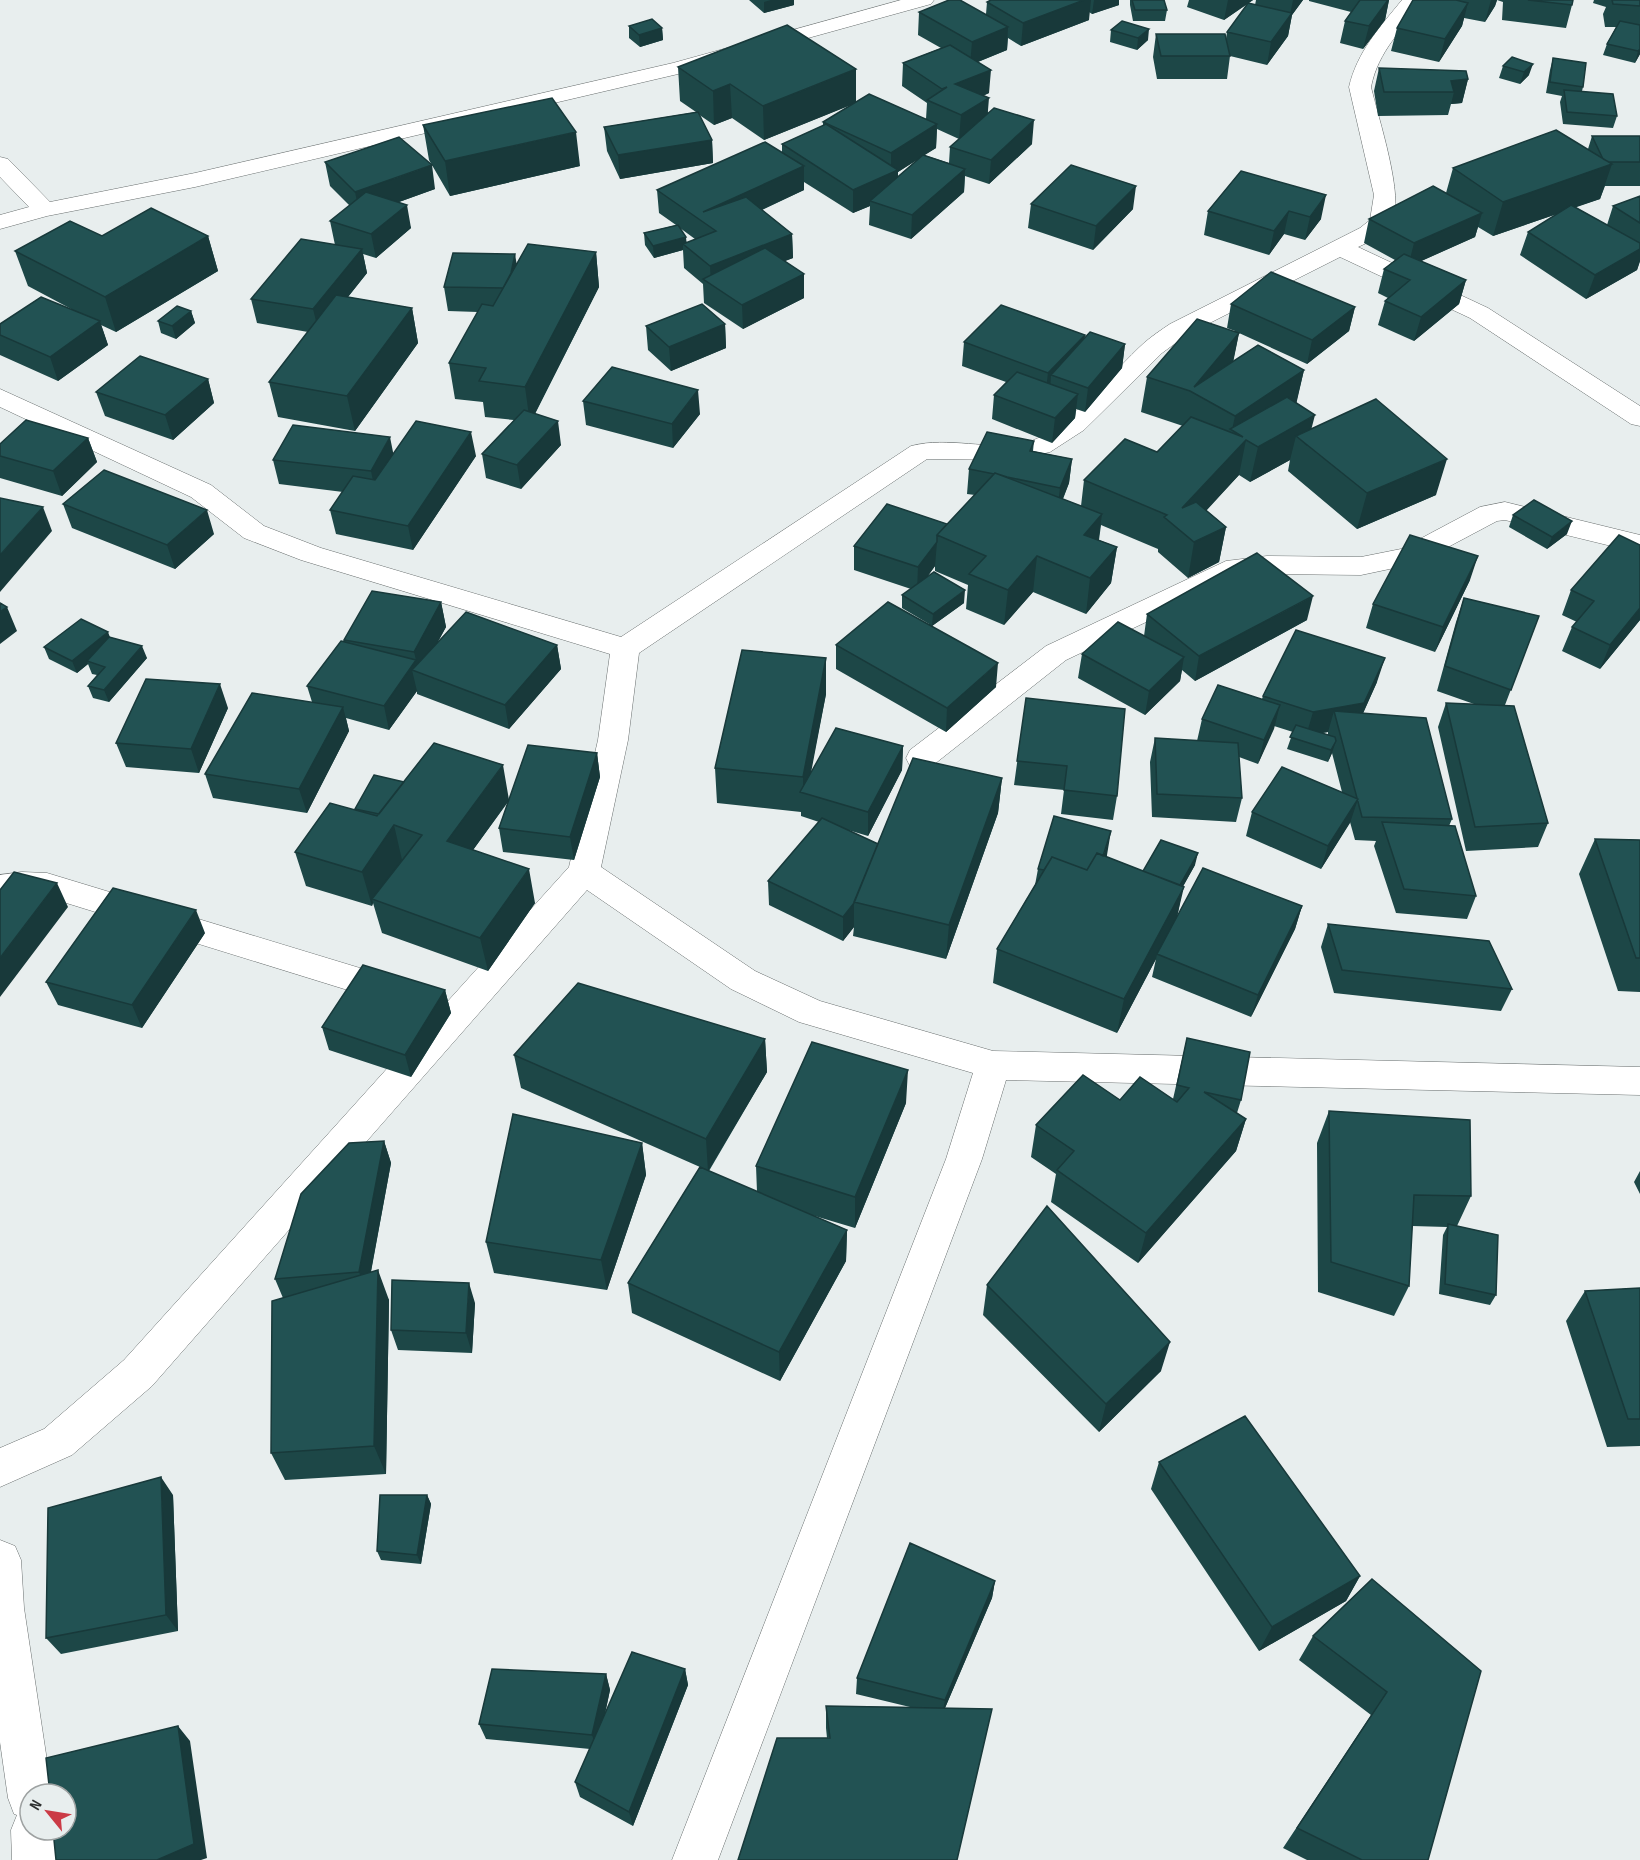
<svg xmlns="http://www.w3.org/2000/svg" width="1640" height="1860" font-family="'Sofia Sans Condensed',sans-serif">
	<style>
		.lines { fill: none; stroke-linecap: round; stroke-linejoin: round }
		.minor-casing { stroke: #696f6f; stroke-width: 1 }
		.minor { fill: #fff; fill-rule: evenodd }
		.wall { fill: #1d4747; fill-rule: evenodd }
		.shaded-wall { fill: #18393a }
		.building { fill: #225253; stroke: #18393a; stroke-width: 1.5 }
	</style>
	<rect width="100%" height="100%" fill="#e8eeee"/>
	<g class="lines">
		<defs>
			<path id="minor" d="M901,0H934L931,4L678,74L195,187L47,216L0,229V215L29,207L0,177V157L8,159L50,202L195,173L673,63Z
				M1402,0H1423C1403,29 1378,51 1371,87C1378,117 1405,198 1392,223C1386,235 1369,242 1358,247L1488,308L1640,406V426L1631,424L1470,318L1340,257L1188,334L1162,353L1084,430L1050,452L1013,460L927,459L639,653L628,740L601,867L755,971L820,1001L993,1051L1640,1067V1095L1006,1080L982,1159L718,1860H672L946,1159L973,1073L799,1022L731,989L587,890L152,1386L72,1455L0,1487V1448L44,1429L124,1360L569,867L598,740L610,654L301,560L244,538L191,497L0,407V389L211,485L264,526L321,548L621,637L911,446C949,436 988,451 1025,443C1064,434 1114,370 1144,343C1152,336 1161,330 1170,324L1360,228L1370,220L1374,195L1349,87C1357,52 1380,27 1402,0Z
				M1505,502L1640,535V553L1505,520L1497,521L1418,563L1361,575L1267,574L1241,577L1066,660L932,766L921,769L910,766L906,758L910,750L1046,646L1226,561L1267,556L1361,557L1401,549L1480,507Z
				M22,872L47,873L396,979L408,982L413,992L408,1002L396,1005L47,897L22,896L0,899V875Z
				M0,1540L15,1546L21,1560L24,1608L52,1794H30V1830H57L58,1860H12L11,1830L17,1815L14,1814L8,1798L0,1742Z"/>
		</defs>
		<use href="#minor" class="minor-casing"/>
		<use href="#minor" class="minor"/>
	</g>
	<path class="wall" d="M749,0H794V5L764,13Z
		M991,0H1119V5L1092,14L1089,12V20L1021,46L1008,38L1007,50L978,62L989,93L983,96L988,113L1032,144L989,184L965,176L964,192L911,239L869,225L870,206L853,213L804,182V190L762,210L792,234L793,258L784,261L804,274V298L743,329L704,303L703,284L684,268L683,250L654,258L645,245L644,233L676,225L659,213L657,190L782,152V144L823,126V122L855,103L764,140L732,118L714,125L698,114L712,140L713,163L620,179L607,151L604,127L696,112L680,101L678,67L856,103L926,119L927,103L902,86L903,63L941,48L918,35L919,12L986,14L987,2ZM937,129L959,139L950,147L949,163L924,155L936,148ZM918,159L898,177V172ZM680,228L695,239L687,243Z
		M1130,0H1164L1167,10L1165,21H1133L1130,5Z
		M1189,0H1253L1224,20L1187,7Z
		M1256,0H1303L1292,15L1288,36L1267,65L1230,56L1227,79H1157L1153,57L1156,34L1226,39L1227,32L1255,5Z
		M1309,0H1389L1385,20L1363,49L1340,43L1345,21L1351,12L1309,1Z
		M1413,0H1497L1495,6L1485,22L1464,18L1462,26L1439,62L1391,51L1397,28Z
		M1497,0H1573L1572,5L1566,28L1502,20L1503,2Z
		M1594,0H1640V54L1635,63L1603,55L1607,44L1616,27H1605L1603,14L1606,7L1593,3Z
		M629,26L662,28L663,40L640,47L629,38Z
		M1111,30L1148,40L1137,50L1110,42Z
		M1512,57L1529,75L1520,84L1499,78L1503,66Z
		M1553,58L1583,87L1582,91L1617,116L1613,128L1563,124L1560,102L1562,96L1546,93L1550,70Z
		M1379,68L1468,79L1462,103L1451,104L1448,115L1378,116L1374,91Z
		M423,125L580,166L450,196L429,160Z
		M1592,136H1640V186H1605L1600,199L1575,207L1607,225L1613,206L1640,196V261L1637,270L1586,299L1520,255L1528,232L1557,214L1493,236L1478,227L1475,237L1421,261L1466,280L1459,304L1414,341L1378,325L1385,301L1388,298L1378,293L1384,269L1395,260L1364,243L1369,219L1446,193L1453,168L1588,149Z
		M325,162L435,189L399,202L411,228L376,258L363,254L367,273L348,297L412,308L418,343L355,431L278,417L269,382L308,332L257,323L251,299L335,245L330,221L350,206L330,186Z
		M1241,171L1321,219L1305,240L1284,234L1269,255L1204,235L1208,211Z
		M1031,204L1133,209L1093,250L1028,228Z
		M102,236H208L218,271L116,332L101,325L108,345L58,381L0,355V324L75,311L28,286L15,251Z
		M596,252L599,287L535,414L561,445L521,489L486,478L482,454L514,420L485,417L483,402L455,399L449,363L478,312L448,311L444,287L517,263Z
		M1231,304L1355,307L1349,331L1307,364L1239,333L1233,361L1304,370L1296,403L1311,429L1436,495L1357,529L1288,471L1290,460L1250,482L1239,475L1206,510L1226,527L1219,562L1188,578L1158,552V549L1101,525L1099,540L1117,547L1111,583L1086,614L1033,592L1004,625L966,609L968,585L935,571V566L927,577L964,603L932,626L996,687L946,732L836,669V645L929,624L902,608V595L911,589L854,570V546L947,524L975,495L967,494L969,469L1034,441L1033,451L1072,459L1069,483L1063,499L1081,506L1084,480L1157,452L1183,426L1141,412L1147,377L1235,331L1227,328Z
		M191,311L195,323L176,339L161,333L158,321Z
		M725,324L726,348L671,371L648,350L646,326Z
		M1085,335L1084,338L1125,344L1122,368L1085,412L1076,409L1075,418L1052,443L992,419L994,395L1006,382L962,366L964,342Z
		M208,379L214,403L173,440L105,416L96,392Z
		M583,401L700,414L673,448L586,425Z
		M88,438L97,462L62,496L0,478V444Z
		M393,454L476,456L413,550L336,534L330,510L343,492L279,484L273,460Z
		M63,504L214,534L175,569L72,528Z
		M1513,515L1567,534L1547,549L1509,527Z
		M1470,580L1435,652L1366,628L1373,604Z
		M1571,590L1640,620L1600,669L1562,651L1572,627L1577,622L1562,615Z
		M1464,598L1539,616L1505,705L1548,823L1538,847L1466,851L1438,727L1446,703L1474,704L1437,691L1456,622Z
		M441,602L446,627L437,643L557,645L561,669L509,729L417,694V691L389,730L346,718L349,731L307,813L213,798L205,774L312,702L307,686L344,642V640Z
		M1147,614L1307,620L1195,681L1182,670L1180,681L1145,715L1078,678L1082,654L1144,636Z
		M110,637L147,658L109,702L93,698L88,686L97,675L92,674L88,664L77,673L49,659L44,647Z
		M826,658V694L810,774L903,746L902,770L868,836L848,830L878,844L1002,778L998,813L946,959L853,936L854,927L843,941L769,905L768,881L819,822L801,816V812L717,803L715,768Z
		M1377,682L1363,713L1452,819L1449,826L1476,896L1467,919L1396,913L1374,846L1376,841L1355,840L1350,822L1321,869L1246,836L1252,812L1342,792L1332,753L1328,762L1287,749L1293,732L1274,726L1258,764L1239,757L1242,798L1236,822L1152,817L1150,762L1155,738L1197,741L1202,719L1262,699L1263,696ZM1328,732V735L1321,733Z
		M1026,698L1117,796L1113,820L1061,814L1064,790L1014,785Z
		M228,708L199,773L126,767L116,743Z
		M597,753L600,777L574,860L503,852L499,828L508,802L473,850L535,903L488,971L382,933L373,903L372,906L306,886L295,852L355,810V809L404,782L509,799Z
		M1595,839L1640,840V992L1618,991L1579,874Z
		M1107,855V857L1143,871L1195,865L1183,886L1177,918L1302,906L1295,929L1251,1017L1152,977L1156,959L1117,1033L993,983L997,949L1035,885L1038,869Z
		M1328,924L1512,989L1501,1011L1334,993L1321,947Z
		M205,933L142,1028L58,1005L46,982Z
		M445,990L451,1013L411,1077L329,1050L322,1027Z
		M1187,1038L1241,1100L1237,1113L1246,1119L1236,1151L1138,1263L1051,1202L1056,1174L1031,1157L1036,1125L1120,1100L1173,1099Z
		M765,1039L767,1072L709,1171L757,1192L756,1166L906,1103L855,1228L808,1214L847,1230L846,1261L780,1381L632,1313L628,1283L700,1167L521,1088L514,1055Z
		M1329,1111L1471,1196L1457,1226L1496,1295L1490,1305L1439,1294L1443,1235L1447,1227L1412,1226L1409,1286L1394,1316L1318,1292L1317,1143Z
		M384,1141L391,1163L371,1272L389,1300L386,1474L285,1480L271,1453L283,1298L275,1279Z
		M642,1143L646,1175L607,1290L494,1273L486,1242Z
		M1640,1171V1194L1634,1182Z
		M987,1285L1161,1371L1099,1432L983,1315Z
		M1640,1288V1446L1607,1447L1566,1321L1585,1291Z
		M475,1303L472,1353L398,1350L391,1330Z
		M1159,1462L1360,1576L1346,1601L1259,1651L1151,1489Z
		M173,1495L178,1631L61,1654L46,1638Z
		M427,1495L431,1504L421,1564L381,1560L377,1551Z
		M1372,1579L1428,1860H1307L1283,1848L1371,1715L1299,1660L1313,1636Z
		M995,1581L992,1598L945,1708L992,1709L827,1738L826,1728V1706L910,1707L856,1694L857,1678Z
		M685,1669L688,1685L633,1826L580,1797L575,1782L590,1749L486,1739L479,1724L606,1674L610,1690L605,1714Z"/>
	<path class="shaded-wall" d="M771,0H794V5L764,13V2Z
		M1084,0H1091L1089,20L1021,46L1023,23Z
		M1094,0H1119V5L1092,14Z
		M1228,0H1253L1224,20Z
		M1293,0H1303L1292,15L1288,36L1267,65L1271,42L1290,15Z
		M1376,0H1389L1385,20L1363,49L1369,26Z
		M1491,0H1497L1495,6L1485,22Z
		M1468,3L1462,26L1439,62L1445,39Z
		M1008,27L1007,50L970,65L972,42Z
		M662,28L663,40L640,47L639,35Z
		M1149,29L1148,40L1137,50L1138,38Z
		M1640,49V54L1635,63L1638,51Z
		M1533,64L1529,75L1520,84L1524,72Z
		M856,69V103L764,140L763,106Z
		M991,70L989,93L954,107L955,84Z
		M1468,79L1462,103L1451,104L1454,92L1451,81Z
		M730,84L732,118L714,125L713,91Z
		M989,98L987,122L959,139L961,115Z
		M1034,120L1032,144L989,184L991,160Z
		M937,124L936,148L898,172L897,193L870,201V206L853,213V190L891,173V153Z
		M576,132L580,166L450,196L445,161Z
		M712,140L713,163L620,179L618,155Z
		M1612,164L1600,199L1493,236L1503,202Z
		M432,165L435,189L360,216L355,192Z
		M804,166V190L716,231L703,212Z
		M965,169L964,192L911,239L912,215Z
		M1136,186L1133,209L1093,250L1096,226Z
		M1326,195L1321,219L1305,240L1310,217Z
		M407,205L411,228L376,258L371,234Z
		M1289,211L1284,234L1269,255L1274,231Z
		M1482,213L1475,237L1408,267L1414,243Z
		M792,234L793,258L717,288L711,284L710,266Z
		M208,236L218,271L116,332L105,297Z
		M686,237L687,248L683,244V250L654,258L653,246Z
		M362,249L367,273L319,333L313,309Z
		M1640,249V261L1637,270L1586,299L1595,275Z
		M596,252L599,287L530,423L525,387Z
		M515,254L519,278L508,288Z
		M804,274V298L743,329L742,305Z
		M1466,280L1459,304L1414,341L1421,317Z
		M1355,307L1349,331L1307,364L1312,340Z
		M412,308L418,343L355,431L347,396Z
		M191,311L195,323L176,339L172,326Z
		M100,321L108,345L58,381L50,357Z
		M725,324L726,348L671,371L669,347Z
		M1239,333L1232,368L1194,387Z
		M1085,335L1082,359L1051,375L1050,393L1045,397L1048,373Z
		M1125,344L1122,368L1085,412L1088,388Z
		M1304,370L1296,405L1243,437L1232,430L1235,416Z
		M208,379L214,403L173,440L165,415Z
		M698,390L700,414L673,448L672,424Z
		M1078,394L1075,418L1052,443L1055,418Z
		M1315,415L1307,446L1296,436L1290,460L1250,482L1258,447Z
		M558,421L561,445L521,489L517,465Z
		M471,432L476,456L413,550L408,526Z
		M390,437L395,462L376,496L371,471Z
		M88,438L97,462L62,496L53,471Z
		M1246,440L1239,475L1185,534L1182,508Z
		M1072,459L1069,483L1057,513L1060,488Z
		M1447,459L1436,495L1357,529L1367,493Z
		M43,507L52,531L0,592V555Z
		M207,510L214,534L175,569L167,545Z
		M1102,514L1097,550L1084,535Z
		M1572,521L1567,534L1547,549L1552,537Z
		M1226,527L1219,562L1188,578L1194,542Z
		M937,542L935,566L917,591L918,567Z
		M1117,547L1111,583L1086,614L1090,578Z
		M1037,556L1033,592L1004,625L1008,590Z
		M1478,556L1470,580L1435,652L1443,627Z
		M965,590L964,603L932,626L933,614Z
		M1313,596L1307,620L1195,681L1199,656Z
		M441,602L446,627L421,673L419,672L414,652Z
		M7,607L17,631L0,644V612Z
		M1640,608V620L1600,669L1610,645Z
		M108,632L113,645L87,661L88,664L77,673L72,661Z
		M557,645L561,669L509,729L505,705Z
		M142,646L147,658L109,702L104,690Z
		M1184,657L1180,681L1145,715L1149,691Z
		M826,658V694L807,794L803,793V777Z
		M1385,658L1377,682L1357,727L1334,711L1328,732L1306,736L1313,712Z
		M416,660L419,672L412,670L417,691L389,730L384,706Z
		M998,663L996,687L946,732L947,708Z
		M220,684L228,708L199,773L191,749Z
		M1280,705L1274,729L1258,764L1264,740Z
		M343,707L349,731L307,813L299,789Z
		M1336,741L1332,753L1328,762L1331,750Z
		M903,746L902,770L868,836V812Z
		M597,753L600,777L574,860L570,837Z
		M503,765L509,800L455,875L447,841Z
		M1002,778L998,813L946,959L949,925Z
		M1358,799L1350,823L1321,869L1328,846Z
		M394,825L402,860L372,899L373,903L372,906L362,872Z
		M1111,831L1107,855L1096,890L1100,866Z
		M1198,853L1195,865L1169,912L1172,900Z
		M529,869L535,903L488,971L480,938Z
		M57,883L68,907L0,997V958Z
		M1184,887L1176,921L1157,954L1156,959L1117,1033L1124,999Z
		M854,903V927L843,941V917Z
		M1302,906L1295,929L1251,1017L1258,995Z
		M196,910L205,933L142,1028L132,1005Z
		M445,990L451,1013L411,1077L405,1055Z
		M765,1039L767,1072L708,1171L706,1139Z
		M908,1070L906,1103L855,1228V1197Z
		M1246,1119L1236,1151L1138,1263L1146,1233Z
		M384,1141L391,1163L367,1292L359,1272Z
		M642,1143L646,1175L607,1290L601,1260Z
		M847,1230L846,1261L780,1381L779,1352Z
		M378,1270L389,1300L386,1474L374,1446Z
		M469,1283L475,1303L472,1353L466,1333Z
		M1170,1342L1161,1371L1099,1432L1106,1404Z
		M161,1477L173,1495L178,1631L166,1615Z
		M427,1495L431,1504L421,1564L417,1555Z
		M1360,1576L1346,1601L1259,1651L1272,1627Z
		M995,1581L992,1598L942,1715L945,1700Z
		M685,1669L688,1685L633,1826L629,1812Z
		M606,1674L610,1690L597,1750L592,1735Z
		M178,1726L190,1741L207,1858L201,1860H157Z"/>
	<path class="building" d="M949,0H960L1008,27L972,42L919,12Z
		M991,0H1084L1023,23L987,2Z
		M1132,0H1164L1167,10H1135Z
		M1360,0H1388L1369,26L1345,21Z
		M1413,0H1456L1468,3L1445,39L1397,28Z
		M1528,0H1573L1572,5Z
		M1612,0H1640V6L1613,4Z
		M1248,3L1292,13L1271,42L1227,32Z
		M652,19L662,28L639,35L629,26Z
		M1122,21L1149,29L1138,38L1111,30Z
		M1620,21L1640,25V49L1638,51L1607,44Z
		M787,25L856,69L763,106L730,84L713,91L678,67Z
		M1156,34H1225L1230,56H1161Z
		M950,45L991,70L955,84L989,98L961,115L927,100L947,87L942,89L903,63Z
		M1512,57L1533,64L1524,72L1503,66Z
		M1553,58L1586,63L1583,87L1550,82Z
		M1379,68L1466,71L1468,79L1451,81L1454,92H1384Z
		M1564,90L1613,94L1617,116L1567,112Z
		M869,94L937,124L891,153L823,122Z
		M552,98L576,132L445,161L423,125Z
		M994,108L1034,120L991,160L950,147Z
		M698,112L712,140L618,155L604,127Z
		M826,124L898,170L853,190L782,144Z
		M1556,130L1612,164L1503,202L1453,168Z
		M1592,136H1640V162H1609L1603,159Z
		M399,137L432,165L355,192L325,162Z
		M765,142L804,166L703,212L746,197L792,234L710,266L683,244L716,231L657,190Z
		M923,155L965,169L912,215L870,201Z
		M1071,165L1136,186L1096,226L1031,204Z
		M1241,171L1326,195L1310,217L1289,211L1274,231L1208,211Z
		M1433,186L1482,213L1414,243L1369,219Z
		M366,192L407,205L371,234L330,221Z
		M1640,196V223L1613,206Z
		M1571,205L1640,243V249L1595,275L1528,232Z
		M151,208L208,236L105,297L15,251L70,221L102,236Z
		M678,225L686,237L653,246L644,233Z
		M301,239L362,249L313,309L251,299Z
		M528,244L596,252L525,387L479,381L486,368L449,363L482,304L493,306Z
		M765,248L804,274L742,305L703,279Z
		M453,253L515,254L511,273L503,288L444,287Z
		M1404,254L1466,280L1421,317L1385,301L1410,280L1384,269Z
		M1271,272L1355,307L1312,340L1231,304Z
		M336,295L412,308L347,396L269,382Z
		M41,297L100,321L50,357L0,335V324Z
		M702,304L725,324L669,347L646,326Z
		M1001,305L1085,335L1048,373L964,342Z
		M177,306L191,311L172,326L158,321Z
		M1197,319L1239,333L1194,387L1258,345L1304,370L1235,416L1190,391L1147,377Z
		M1090,332L1125,344L1088,388L1051,375Z
		M140,356L208,379L165,415L96,392Z
		M612,367L698,390L672,424L583,401Z
		M1017,372L1078,394L1055,418L994,395Z
		M1287,397L1315,415L1258,447L1246,440L1182,508L1196,502L1226,527L1194,542L1164,517L1167,515L1084,480L1125,439L1157,452L1191,417L1243,437L1230,429Z
		M1376,399L1447,459L1367,493L1296,436Z
		M524,410L558,421L517,465L482,454Z
		M26,420L88,438L53,471L0,456V444Z
		M416,421L471,432L408,526L330,510L353,476L375,480Z
		M293,425L390,437L371,471L273,460Z
		M987,432L1034,441L1030,451L1072,459L1060,488L1007,477L995,473L994,474L969,469Z
		M104,470L207,510L167,545L63,504Z
		M995,473L1102,514L1084,535L1117,547L1090,578L1037,556L1008,590L969,574L986,556L937,535Z
		M0,498L43,507L0,555Z
		M1534,500L1572,521L1552,537L1513,515Z
		M887,504L947,524L937,535V542L918,567L854,546Z
		M1410,535L1478,556L1443,627L1373,604Z
		M1619,535L1640,545V608L1610,645L1572,627L1594,601L1571,590Z
		M1257,553L1313,596L1199,656L1147,614Z
		M934,572L965,590L933,614L902,595Z
		M372,591L441,602L414,652L344,640Z
		M1464,598L1539,616L1511,690L1445,666Z
		M888,602L998,663L947,708L836,645Z
		M0,603L7,607L0,612Z
		M466,612L557,645L505,705L412,670Z
		M81,619L108,632L72,661L44,647Z
		M1118,622L1184,657L1149,691L1082,654Z
		M1296,630L1385,658L1364,703L1313,712L1263,696Z
		M109,637L142,646L104,690L88,686L105,667L87,661Z
		M341,641L416,660L384,706L307,686Z
		M742,650L826,658L803,777L715,768Z
		M146,679L220,684L191,749L116,743Z
		M1218,685L1280,705L1264,740L1202,719Z
		M252,693L343,707L299,789L205,774Z
		M1026,698L1125,709L1117,796L1064,790L1067,766L1017,761Z
		M1446,703L1514,706L1548,823L1475,827Z
		M1334,711L1426,718L1452,819L1362,817Z
		M1296,725L1335,737L1336,741L1331,750L1290,737Z
		M836,728L903,746L868,812L800,792Z
		M1155,738L1238,743L1242,798L1157,794Z
		M434,743L503,765L447,841L529,869L480,938L372,899L422,835L394,825L362,872L295,852L330,803L377,816Z
		M528,745L597,753L570,837L499,828Z
		M913,758L1002,778L949,925L854,902Z
		M1282,767L1358,799L1328,846L1252,812Z
		M374,775L404,782L379,814L355,809Z
		M1054,816L1111,831L1103,856L1097,853L1087,870L1052,857L1044,870L1038,869Z
		M822,818L878,844L854,903L843,917L768,881Z
		M1382,822L1455,826L1476,896L1404,889Z
		M1595,839L1640,840V958H1636Z
		M1161,840L1198,853L1180,885L1143,871Z
		M1097,853L1184,887L1124,999L997,949L1052,857L1087,870Z
		M1203,868L1302,906L1258,995L1157,954Z
		M14,872L57,883L0,958V890Z
		M113,888L196,910L132,1005L46,982Z
		M1328,924L1489,941L1512,989L1342,970Z
		M363,965L445,990L405,1055L322,1027Z
		M578,983L765,1039L706,1139L514,1055Z
		M1187,1038L1250,1052L1241,1100L1204,1092L1246,1119L1146,1233L1057,1170L1074,1151L1036,1125L1083,1075L1120,1100L1140,1077L1177,1102L1189,1088L1177,1085Z
		M812,1042L908,1070L855,1197L756,1166Z
		M1329,1111L1470,1120L1471,1196L1414,1195L1409,1286L1331,1262Z
		M513,1114L642,1143L601,1260L486,1242Z
		M384,1141L359,1272L275,1279L301,1194L349,1143Z
		M700,1167L847,1230L779,1352L628,1283Z
		M1047,1206L1170,1342L1106,1404L987,1285Z
		M1448,1224L1498,1235L1496,1295L1445,1284Z
		M378,1270L374,1446L271,1453L272,1301Z
		M392,1280L469,1283L466,1333L391,1330Z
		M1640,1288V1419H1628L1585,1291Z
		M1245,1416L1360,1576L1272,1627L1159,1462Z
		M161,1477L166,1615L46,1638L48,1508Z
		M380,1495H427L417,1555L377,1551Z
		M910,1543L995,1581L945,1700L857,1678Z
		M1372,1579L1481,1671L1428,1860H1362L1297,1828L1387,1692L1313,1636Z
		M632,1652L685,1669L629,1812L575,1782Z
		M492,1669L606,1674L592,1735L479,1724Z
		M826,1706L992,1709L957,1860H738L777,1738H830Z
		M178,1726L194,1844L157,1860H56L53,1830H66V1794H50L46,1758Z"/>
	<g transform="translate(48 1812) rotate(300)"><circle r="28" fill="#e8eeee" stroke="#9ea2a2" stroke-width="1.5"/>
	<path d="M0-4.5L10 22L0 15L-10 22Z" fill="#cb3b46"/>
	<text y="-9" font-size="16" font-weight="bold" text-anchor="middle" fill="#2e3030">N</text>
	</g>
</svg>
